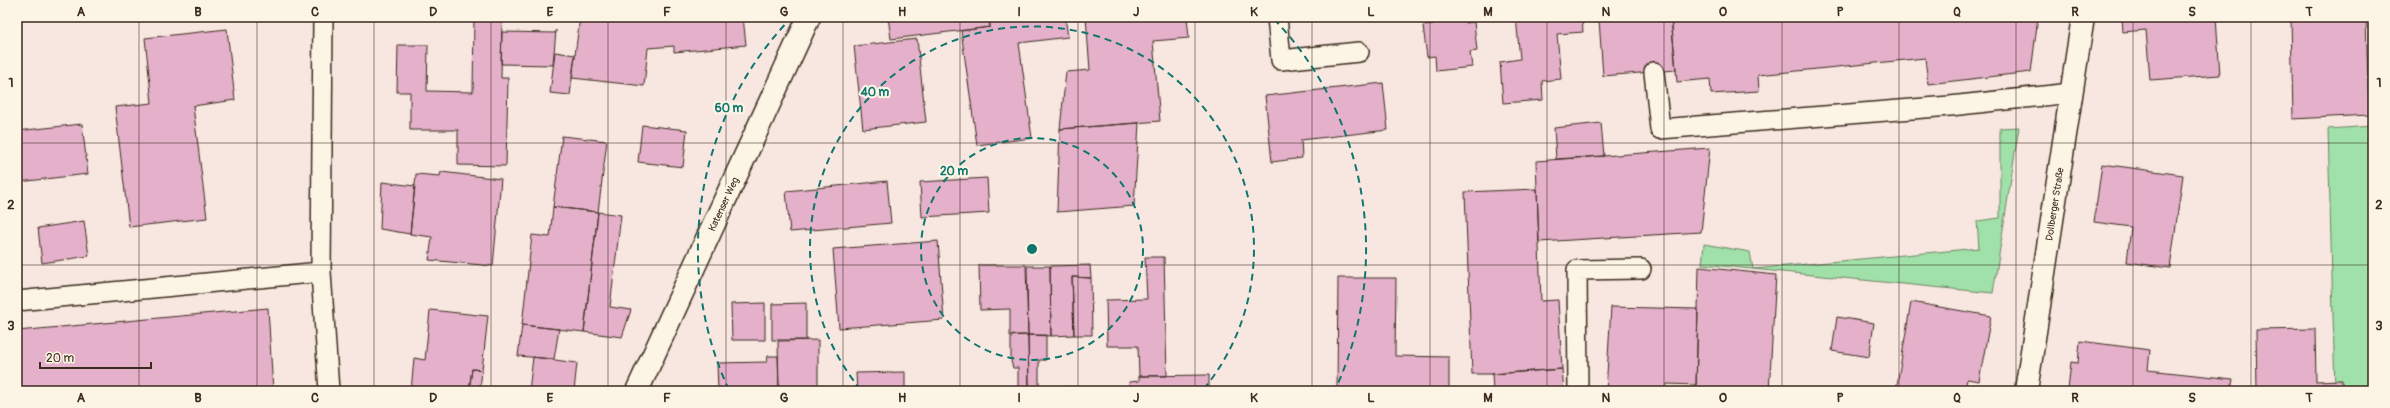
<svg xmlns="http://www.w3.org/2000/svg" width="2390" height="408" font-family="Pangolin,sans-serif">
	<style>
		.green { fill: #a0e0a9; stroke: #6e8564 }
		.building { fill: #e4b0ca; stroke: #3b2a1e }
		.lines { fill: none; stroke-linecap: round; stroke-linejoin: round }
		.service-casing { stroke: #3b2a1e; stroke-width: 22 }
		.minor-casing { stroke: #3b2a1e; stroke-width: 25 }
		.secondary-casing { stroke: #3b2a1e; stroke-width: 25 }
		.service { stroke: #fcf5e5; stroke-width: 19 }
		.minor { stroke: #fcf5e5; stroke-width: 22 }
		.secondary { stroke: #fcf5e5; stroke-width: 22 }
		.grid { fill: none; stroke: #3b2a1e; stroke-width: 1; stroke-opacity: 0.55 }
		.ring { fill: none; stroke: #0f766e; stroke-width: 2; stroke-dasharray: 7 5 }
		.labels { text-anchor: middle; stroke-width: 4; stroke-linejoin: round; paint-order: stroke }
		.street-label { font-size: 10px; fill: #3b2a1e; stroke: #fcf5e5 }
		.centre { fill: #0f766e; stroke: #fcf5e5; stroke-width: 2 }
		.ring-label { font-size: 12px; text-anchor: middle; font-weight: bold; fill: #0f766e; stroke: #fcf5e5; stroke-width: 4; stroke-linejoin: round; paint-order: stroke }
		.neatline { fill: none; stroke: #3b2a1e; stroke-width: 1.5 }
		.grid-label { font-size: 13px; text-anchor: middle; font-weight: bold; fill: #3b2a1e }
	</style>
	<rect width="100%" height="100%" fill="#f7e7e0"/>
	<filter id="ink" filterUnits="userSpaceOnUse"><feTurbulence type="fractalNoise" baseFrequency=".025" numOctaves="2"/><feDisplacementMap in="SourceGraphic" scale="8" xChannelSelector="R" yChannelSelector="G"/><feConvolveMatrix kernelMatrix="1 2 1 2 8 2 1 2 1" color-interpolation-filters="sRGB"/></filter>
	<g filter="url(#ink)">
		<path class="green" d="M2373,126V391H2335L2328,129Z
			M2019,127L1993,293L1702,264L1704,244L1750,252L1753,269L1979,248L1977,221L2000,218V128Z"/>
		<path class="building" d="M474,17H502L501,78H508L506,166L458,165V130H410V92H397L398,45H428L427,91L473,92Z
			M580,17H743L746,45L674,52V46L648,48L644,86L572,78Z
			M888,17H989L990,27L891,39Z
			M989,17H1065L1068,37L1019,43L1032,138L977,145L961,31L990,27Z
			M1086,17H1187L1189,38L1153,41L1160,121L1060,129L1066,72L1090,70Z
			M1432,17H1465V23L1474,22L1477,51L1470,52L1472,67L1436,71L1435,56L1427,57L1423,26L1433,25Z
			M1516,17H1582L1583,32L1557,34L1561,79L1542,81L1543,100L1503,103L1500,62L1520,59Z
			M1639,17H1671L1676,70L1603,76L1599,20Z
			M1671,17H2038L2031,72L1928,84L1925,58L1758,75L1759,91L1711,94L1710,79L1677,82Z
			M2122,17H2216L2220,75L2150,80L2146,30L2123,32Z
			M2291,17H2366L2369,115L2293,119Z
			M227,29L235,100L193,106L207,218L129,227L115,107L152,103L145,38Z
			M556,30L553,65L501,64L502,32L555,33Z
			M917,39L926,122L863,129L854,46Z
			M555,52L575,55L570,95L550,93Z
			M1383,83L1388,130L1301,140L1302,158L1272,162L1265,96Z
			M1139,123L1134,206L1057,212L1060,129Z
			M1601,123L1604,156L1556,159L1554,128Z
			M82,124L88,174L19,182L17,131Z
			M642,125L687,130L683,167L638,162Z
			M562,136L607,141L598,212L553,207Z
			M1710,148L1701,232L1539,242L1536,161Z
			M2102,164L2183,175L2170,268L2127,262L2131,227L2094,222Z
			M441,172L501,179L493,266L429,260L432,237L410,234L416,174L440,176Z
			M987,178L989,213L922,217L920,182Z
			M887,181L891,223L790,232L786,191Z
			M382,182L415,186L410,234L380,229Z
			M1537,189L1541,301L1558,300L1562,369L1492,374H1472L1465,192Z
			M553,207L598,212L584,332L522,325L532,235L550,237Z
			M598,212L621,215L610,307L631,310L622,337L584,332Z
			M84,221L89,256L42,263L38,228Z
			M938,241L944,320L839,328L833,249Z
			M1145,257H1164L1167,376H1139L1138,346H1107L1106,300L1147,299Z
			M979,265H1026L1028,335L1010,336V309L980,310Z
			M1090,265L1091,278L1072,277L1074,335L1051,336L1050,266Z
			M1027,266H1050L1051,336L1028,335Z
			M1699,267L1776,275L1769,391H1696Z
			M1072,277L1091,278L1092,335H1074Z
			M1338,278H1396L1395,356L1449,357V391H1337Z
			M1911,302L1991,316L1979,381L1967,379L1965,391H1896Z
			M765,303V340H732L731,304Z
			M806,303V340H772V304Z
			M1611,307L1698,309L1696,385L1667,384L1666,391H1606Z
			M268,308L273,391H17V331Z
			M430,310L488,316L482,370L472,369L469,391H411L414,358L425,360Z
			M1837,317L1874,323L1869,357L1832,351Z
			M522,325L559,329L554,359L518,356Z
			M2315,329L2316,381L2342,380V391H2257L2256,330Z
			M1011,335H1028L1029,388H1018V368H1013L1011,361Z
			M1028,335H1046V360H1039V388H1029Z
			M818,340V391H779L778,341Z
			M2080,341L2150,350L2148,370L2233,379L2231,391L2068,390L2071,362L2078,363Z
			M768,356H778L779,391H718L717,363L767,362Z
			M533,357L577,363L574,391H529Z
			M472,369L482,370L480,391H469Z
			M1562,369L1564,391H1493L1492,374Z
			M905,372V391H857L856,373Z
			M1209,375V391H1130L1129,382L1139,381V376Z
			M1072,387V391H1029V388Z
			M1029,388V391H985V389Z"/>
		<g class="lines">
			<defs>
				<path id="service" d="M323,17L321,272L329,391
					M1277,17L1281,60L1359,52
					M1654,72L1660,129L1950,106L2071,93
					M17,301L321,272
					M1578,391L1577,270L1641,269"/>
				<path id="minor" d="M637,391L809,17"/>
				<path id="secondary" d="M2026,391L2083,17"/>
			</defs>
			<use href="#service" class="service-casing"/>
			<use href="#minor" class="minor-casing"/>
			<use href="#secondary" class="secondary-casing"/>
			<use href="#service" class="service"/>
			<use href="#minor" class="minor"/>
			<use href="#secondary" class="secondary"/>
		</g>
	</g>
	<path class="grid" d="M139,17V391M257,17V391M374,17V391M491,17V391M608,17V391M726,17V391M843,17V391M960,17V391M1078,17V391M1195,17V391M1312,17V391M1430,17V391M1547,17V391M1664,17V391M1782,17V391M1899,17V391M2016,17V391M2133,17V391M2251,17V391M17,143H2373M17,265H2373"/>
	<g class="ring">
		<circle cx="1032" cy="249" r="111"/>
		<path d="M861 390A222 222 0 1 1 1203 390"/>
		<path d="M729 390A334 334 0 0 1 790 19M1274 19A334 334 0 0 1 1335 390"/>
	</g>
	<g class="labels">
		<g class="street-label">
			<text transform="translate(723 204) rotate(-65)" y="4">Katenser Weg</text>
			<text transform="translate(2054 204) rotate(-81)" y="4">Dollberger Straße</text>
		</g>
	</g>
	<circle cx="1032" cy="249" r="6" class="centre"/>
	<g class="ring-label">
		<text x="875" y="96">40 m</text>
		<text x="729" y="112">60 m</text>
		<text x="954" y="175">20 m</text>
	</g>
	<rect width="2390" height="408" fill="none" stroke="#fcf5e5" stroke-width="44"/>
	<path d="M40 362v6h111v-6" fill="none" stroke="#3b2a1e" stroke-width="2"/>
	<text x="46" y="362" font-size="12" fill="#3b2a1e" stroke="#fcf5e5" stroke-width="3" paint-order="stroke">20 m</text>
	<rect x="22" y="22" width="2346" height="364" class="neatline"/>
	<g class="grid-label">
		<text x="81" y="16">A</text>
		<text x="198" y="16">B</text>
		<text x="315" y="16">C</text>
		<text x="433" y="16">D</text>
		<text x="550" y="16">E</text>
		<text x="667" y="16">F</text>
		<text x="784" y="16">G</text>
		<text x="902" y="16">H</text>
		<text x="1019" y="16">I</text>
		<text x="1136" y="16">J</text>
		<text x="1254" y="16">K</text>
		<text x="1371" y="16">L</text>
		<text x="1488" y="16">M</text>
		<text x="1606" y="16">N</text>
		<text x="1723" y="16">O</text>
		<text x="1840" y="16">P</text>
		<text x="1957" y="16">Q</text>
		<text x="2075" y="16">R</text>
		<text x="2192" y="16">S</text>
		<text x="2309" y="16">T</text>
		<text x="11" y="87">1</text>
		<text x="2379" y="87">1</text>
		<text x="11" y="209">2</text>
		<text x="2379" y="209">2</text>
		<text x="11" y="330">3</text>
		<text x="2379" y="330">3</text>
		<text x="81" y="402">A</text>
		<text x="198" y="402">B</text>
		<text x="315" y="402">C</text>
		<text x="433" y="402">D</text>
		<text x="550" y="402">E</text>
		<text x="667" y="402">F</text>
		<text x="784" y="402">G</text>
		<text x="902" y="402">H</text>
		<text x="1019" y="402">I</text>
		<text x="1136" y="402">J</text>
		<text x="1254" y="402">K</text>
		<text x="1371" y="402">L</text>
		<text x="1488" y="402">M</text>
		<text x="1606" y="402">N</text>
		<text x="1723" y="402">O</text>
		<text x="1840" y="402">P</text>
		<text x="1957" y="402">Q</text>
		<text x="2075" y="402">R</text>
		<text x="2192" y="402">S</text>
		<text x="2309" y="402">T</text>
	</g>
</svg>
